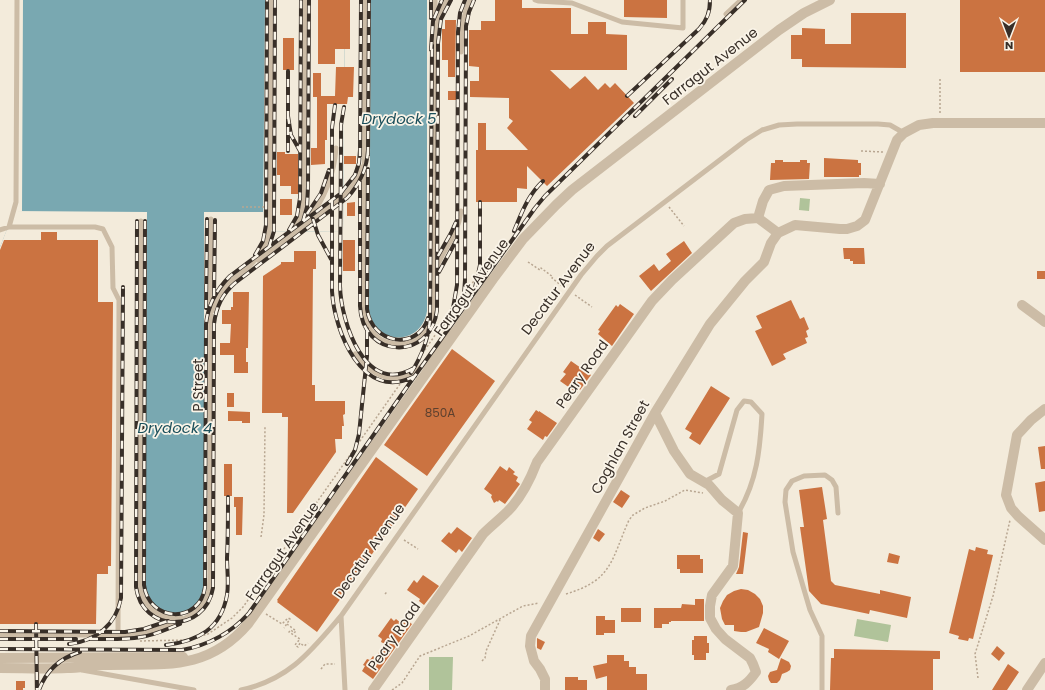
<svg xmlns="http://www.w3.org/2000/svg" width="1045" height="690" font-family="Poppins,sans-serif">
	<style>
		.green { fill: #b0c39a }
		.water { fill: #79a8b1 }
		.pier { fill: #f3ebdb }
		.building { fill: #cb7341 }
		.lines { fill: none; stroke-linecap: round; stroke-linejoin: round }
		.path { stroke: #b8a691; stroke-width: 1.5; stroke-dasharray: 2 2; stroke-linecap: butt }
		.service { stroke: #ccbca6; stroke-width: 5 }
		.minor { stroke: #ccbca6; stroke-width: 10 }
		.rail-casing { stroke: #382f28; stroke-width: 4 }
		.rail { stroke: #faf4e8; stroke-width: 2.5; stroke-dasharray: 8; stroke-linecap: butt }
		.labels { text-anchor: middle; stroke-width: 3.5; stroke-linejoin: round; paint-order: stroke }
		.number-label { font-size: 12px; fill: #5d402e }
		.street-label { font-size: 14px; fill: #382f28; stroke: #faf4e8 }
		.water-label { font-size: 15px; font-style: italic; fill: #1b4f5b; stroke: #faf4e8 }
	</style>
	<rect width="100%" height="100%" fill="#f3ebdb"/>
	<path class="green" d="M800,198L810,199L809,211L799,210Z
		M857,619L891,625L888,642L854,636Z
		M429,657H453L452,690H429Z"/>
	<path class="water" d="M0,0H345L343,232L263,231V212H204V582C203,588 203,595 199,600C182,624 149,613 145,584L147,212L14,211L0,247Z
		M371,0H427V311C421,347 375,346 369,310Z"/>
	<path class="pier" d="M0,0H23L22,211L14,212L0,247Z
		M265,0H345L343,232L263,231Z"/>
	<path class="building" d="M318,0H350V49H335V64H318Z
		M495,0H522V8H571V34H588V22H606V34L627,35V70H550L570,89L585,76L598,90L605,83L610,88L615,83L634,103L547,186L527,166V189L517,188V202H476V150H478V123H486V150H528L507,128L513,121L509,118V98L470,97V81H479V67L469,66V30H481V21H495Z
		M624,0H667V18L624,17Z
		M960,0H1045V72H960Z
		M851,13H906V68L802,67V59H791V35H802V28L825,29V44H851Z
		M445,20H456L455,77H448V60H442V29H445Z
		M283,38H294V70H283Z
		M336,67H354L353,97H348L347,104H327V140H325V164L311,165V148H317V97H313V73H321V96H335Z
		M448,91H456V100H448Z
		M277,152H285V154H298V194H291V186H280V175H277Z
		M344,156H356V164H344Z
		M824,158L858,160V163H861V175H859V177H824Z
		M775,160H783V162H800V160H807V163H810L809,179L770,180L771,163H775Z
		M280,199H292V215H280Z
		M355,202V216H347V203Z
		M41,232H57V240H98V302H113L111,566H108V574H97L96,624H0V250L4,240H41Z
		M343,240H355V271H343Z
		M684,241L692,253L651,291L639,276L654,264L659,271L671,261L666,254Z
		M843,248H864L865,264H853V261H850V259H844Z
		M294,251H316V269H313L312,385H315V401H345V414L343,415L344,426H342V439H335L336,452L293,513H287L288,417H282V413H262L263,276L281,264V262H294Z
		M1037,271H1045V279H1037Z
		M233,292H249L248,348H246V362H248V373H234V355H220V343H230L231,324H222V310H231V307H233Z
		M791,300L800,319L804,317L809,329L806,331L808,337L805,338L807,343L783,354L786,359L772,366L755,331L762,328L756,316Z
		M620,304L634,314L612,346L598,334L600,331L598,330L616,305L618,307Z
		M452,349L495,381L427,476L384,445Z
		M571,361L591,375L580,390L579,389L577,393L560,381L566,374L563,372Z
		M711,386L730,398L700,445L689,438L692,433L685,429Z
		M227,393H234V407H227Z
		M536,410L539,412V411L557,423L547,437L545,436L543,440L527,429L532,422L529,420Z
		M228,411L250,412V423H242V421H228Z
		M1045,446V469H1041L1038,447Z
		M376,457L418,489L317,632L277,602L278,601L277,600Z
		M224,464H232V496H224Z
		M500,466L507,471L509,467L515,472L513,474L518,477L516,481L520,484L505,504L499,500L498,502L497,501L494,503L491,497L492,495L484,489Z
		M1045,481V511L1039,512L1035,483Z
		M822,487L827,519L823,520L831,581L835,585L880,594V590L911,597L907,618L870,610L869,614L821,604L809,591L800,527H804L799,490Z
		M621,490L630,496L622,508L613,502Z
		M234,497H243L242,535H236V507H234Z
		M457,527L472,538L462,552L459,549L456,553L441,541L449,532L451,534Z
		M598,529L605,534L599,542L593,538Z
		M743,532L748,533L743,574H736L739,567Z
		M976,547L988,550L987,554L993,555L973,639L969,638L968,641L958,639L959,636L949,633L969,549L975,551Z
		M889,553L900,556L898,564L887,562Z
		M677,555H700V559H703V573H680V569H677Z
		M423,575L439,586L424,605L419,601L420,599L407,590L414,580L417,583Z
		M741,589L748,590L755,594L760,599L763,606V613L759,627L746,632H741L734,631V625H725L722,619L720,608L723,601L727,595L734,591Z
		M695,599H704V621H671V622H669V624H662V628H654V608H681L682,604L695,605Z
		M621,608H641V622H621Z
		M596,616H605V620H615V633H604V635H596Z
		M391,618L394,621L396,619L402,624L405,619L412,624L373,679L362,671L365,666L363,665L367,659L370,660L373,656L375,658L385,644L381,642L382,639L378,636Z
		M764,628L789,641L779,659L768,652L769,649L756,643Z
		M694,636H707V643H709V653H706V660H694V655H692V640H694Z
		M537,638L545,642L541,650L537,648Z
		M997,646L1005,653L999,661L991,654Z
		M834,649L940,651V659H933V690H830L831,658H834Z
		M607,655H624V661H629V667H636V674H647V690H607V676L596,679L593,666L607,663Z
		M781,658L789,662L791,666L790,670L787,672L782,674L780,680L777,683H771L769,680L768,676L770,672L777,670Z
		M1008,664L1019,672L1007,690H992Z
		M565,677H578V680H587V690H565Z
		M16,681H25V688H23V690H16Z"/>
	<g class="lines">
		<path class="path" d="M940,79V113
			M861,151L883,152
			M242,207H264
			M669,207L684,226
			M528,262L540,270L541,268L553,277L552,278L562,286
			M575,295L592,307
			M451,312L482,270
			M418,360L442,325
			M261,537L264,515L265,426
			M404,540L418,549
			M385,594L387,592
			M566,594C613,580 611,560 629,520L633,515L645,508L665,501L685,490L703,493
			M266,614L282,624L288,618L290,619L284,628
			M287,624L296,631L294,633L291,630L289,632L300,639L295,645L298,647L300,643L304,646L308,643
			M140,641L186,640L208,634L232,618L243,607L272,566L400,384
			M482,661L485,658L486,651L500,620
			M321,669L325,664H335
			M978,678L975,654L993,596L1010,520
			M392,690L402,683L420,656L469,636L523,606L539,603"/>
		<path class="service" d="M365,0L364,311C368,353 423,356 433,313L435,41C436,26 438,13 447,0
			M535,0L538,1L572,3L622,22L683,28V0
			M726,14L741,0
			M435,22V0
			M461,52C462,34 462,17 470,0
			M141,221L140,588C144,608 161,621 181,618
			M307,221C324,200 334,176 336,148
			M9,227L16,202L17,0
			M0,230L9,227H95L103,229L112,247L113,288L119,300L118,635
			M286,240C296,228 302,216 304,200L305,0
			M258,260L343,197L354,184L362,167
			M248,268C260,255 268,243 270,226L271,0
			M435,272C442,249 458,237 461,211
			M212,311C219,289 233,279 250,266
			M355,354C395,406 435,364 453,319
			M704,482L719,474L737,410L744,401L751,402L762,414C760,450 757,481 738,513
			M341,616L345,690
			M0,635H120C146,634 196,623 207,597C209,591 210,584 210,578L211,219
			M82,670L194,690
			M37,690V667
			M241,690C289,680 311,651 341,616L581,275L597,256L607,246L746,140L762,130L779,125L797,124H878L890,125L904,133
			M822,690V636L810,610L793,552L785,502L786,490L792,481L804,476L825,475L832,480L836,487L838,513"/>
		<path class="minor" d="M758,218L778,233L795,225L840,229H847L857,226L865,220L897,140L904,133L919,125L933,123H1045
			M1022,305L1045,322
			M1045,409L1031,420L1017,435L1006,495L1011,508L1018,516L1045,540
			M655,413L674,451L690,474L709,485L722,500L738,513L733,566L712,595L710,606V618L716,629L725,639L750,658L753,664L756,672C749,682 743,688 731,690
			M0,658L183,657
			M0,668C22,668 45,669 67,668C80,668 92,665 104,665C161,663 206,673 248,624L493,279L523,239L556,205L572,190L779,30L804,13L830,0
			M373,690L483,534C491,526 500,519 508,511C522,497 530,480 537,462L652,301L672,280L734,223L745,219L758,218L763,201L769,190L784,186L864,183L880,184
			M545,690V679L540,669L534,661L530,646L531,636L655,413L710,324L745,281L764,262L771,243L778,233
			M1027,690L1045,663"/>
		<defs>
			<path id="rail" d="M431,18V0
				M431,50L433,21L442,0
				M627,96L699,29C707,20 710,12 710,0
				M335,105L332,128V291C334,330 362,404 415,376
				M344,107L341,125V148L340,286C341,322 365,397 414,368
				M288,116L291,135L300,151
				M635,116L672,79
				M288,151V71
				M368,155L369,0
				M360,156L361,0
				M368,169L367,309C372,345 418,351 428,318
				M360,182V306C362,359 431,362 437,310L438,43L441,19L451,0
				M307,214L321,193L329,170
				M313,219L318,235L331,259
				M137,221L136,587C142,633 205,634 213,588L214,324C216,307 222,294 235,283L347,198C360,184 367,169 368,150
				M145,221L144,585C149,623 200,624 205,587L206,324C208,305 216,290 230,276L340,194L355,175L359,163L360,150
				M303,221L307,207L308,187L309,0
				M289,230L297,216L300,198L301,0
				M514,231C522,212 528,195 543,181
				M269,247L274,231V221L275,0
				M255,255L263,241L266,225L267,0
				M438,256L451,233L456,222
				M439,272L457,239
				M475,288L480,265V202
				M214,296L215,220
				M206,308L207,219
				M460,310L464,295L465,280L466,26L469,12L474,0
				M444,329L453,308L457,285L458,32L460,13L465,0
				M411,373C421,357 429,337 430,319L432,45
				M347,464L355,450L359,434L367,356V329
				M36,624L37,690
				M0,631L125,632L144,629L168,621
				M0,639H76
				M90,639C107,639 124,640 141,637C155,635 167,629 180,624
				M69,644C96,641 116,625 121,598L123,287
				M166,645C198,641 221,629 227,595C229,583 227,570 227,558C228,538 228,517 228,497
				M0,649L182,650C209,645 231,633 249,613L414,377L535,208L545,196L601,141L745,0
				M39,690C46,671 60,658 80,652"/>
		</defs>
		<use href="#rail" class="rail-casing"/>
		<use href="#rail" class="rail"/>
	</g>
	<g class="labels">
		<g class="number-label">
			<text x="440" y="417">850A</text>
		</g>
		<g class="street-label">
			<text transform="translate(710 66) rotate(-38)" y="5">Farragut Avenue</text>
			<text transform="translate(471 287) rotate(-54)" y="5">Farragut Avenue</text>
			<text transform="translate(558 288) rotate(-53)" y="5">Decatur Avenue</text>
			<text transform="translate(582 374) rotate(-55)" y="5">Peary Road</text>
			<text transform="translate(198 385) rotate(-90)" y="5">P Street</text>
			<text transform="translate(620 447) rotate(-61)" y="5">Coghlan Street</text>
			<text transform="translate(282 551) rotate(-55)" y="5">Farragut Avenue</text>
			<text transform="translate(369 551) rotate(-55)" y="5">Decatur Avenue</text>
			<text transform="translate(394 636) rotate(-55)" y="5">Peary Road</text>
		</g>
		<g class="water-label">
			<text x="399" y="124">Drydock 5</text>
			<text x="175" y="433">Drydock 4</text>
		</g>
	</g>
	<g transform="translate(1009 36) rotate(180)" stroke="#faf4e8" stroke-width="3" paint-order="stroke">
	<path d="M0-3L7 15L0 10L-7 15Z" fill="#382f28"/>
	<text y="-6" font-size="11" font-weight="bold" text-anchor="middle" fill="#382f28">N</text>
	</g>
</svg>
